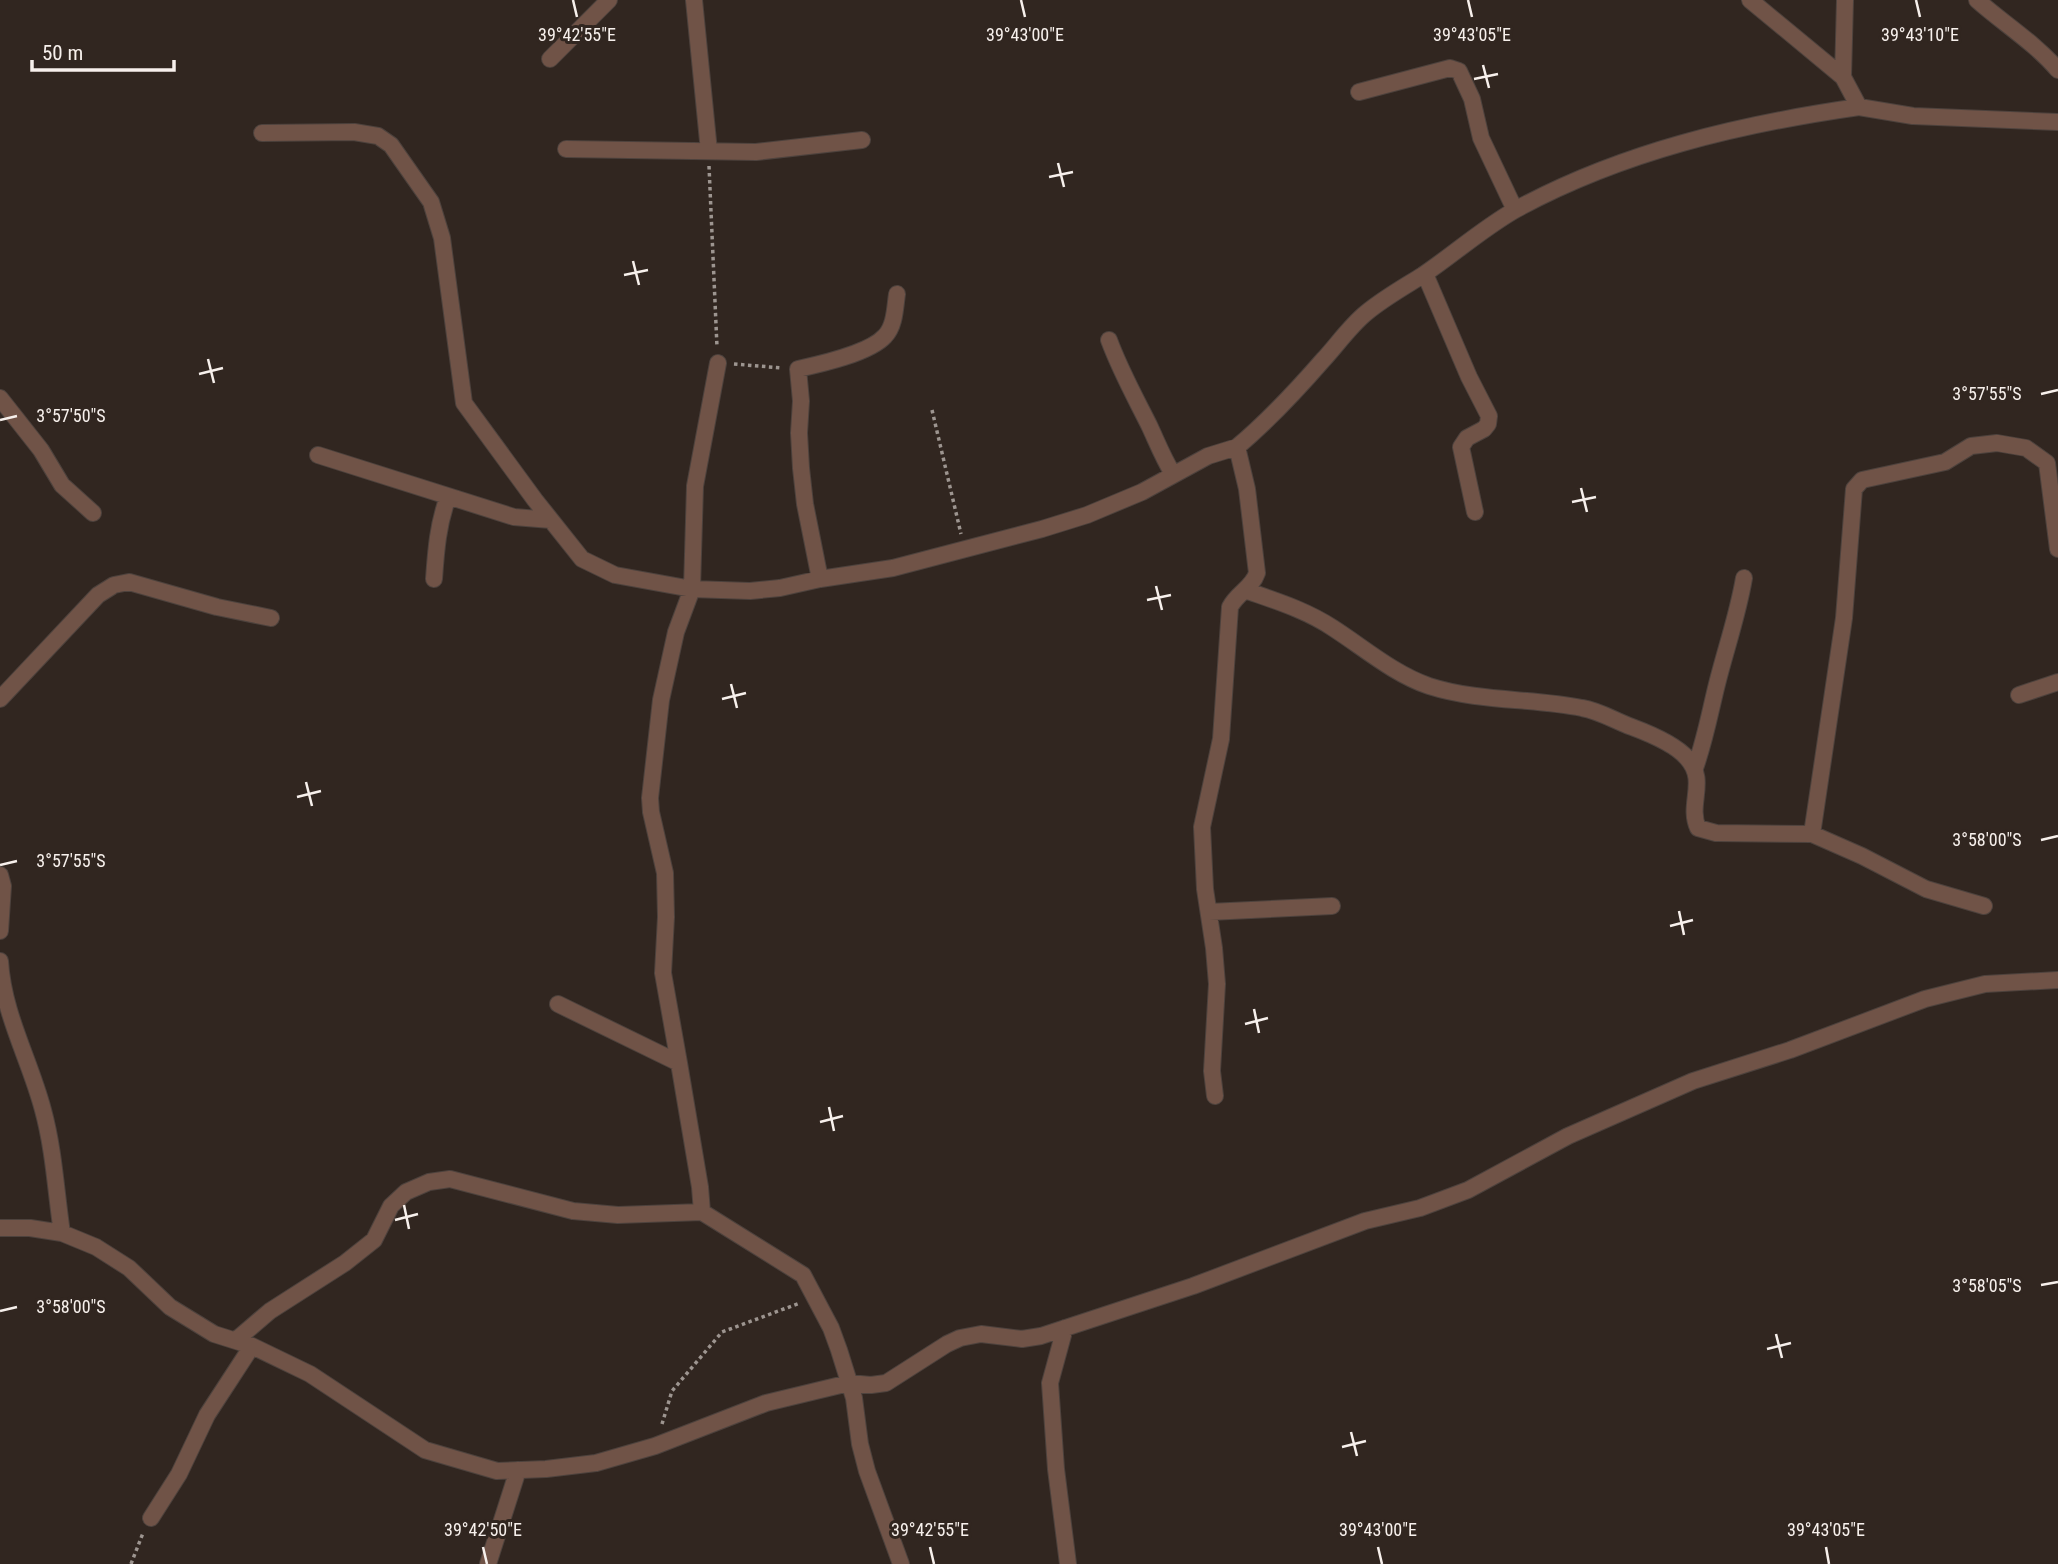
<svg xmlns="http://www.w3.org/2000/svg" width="2058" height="1564" font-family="'Roboto Condensed',sans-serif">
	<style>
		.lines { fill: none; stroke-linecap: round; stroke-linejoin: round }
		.minor-casing { stroke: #4d423d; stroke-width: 18 }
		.path { stroke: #9d9590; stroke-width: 3.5; stroke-dasharray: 3.5 3.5; stroke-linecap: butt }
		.minor { stroke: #705347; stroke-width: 16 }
		.ticks { fill: none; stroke: #f7f0ec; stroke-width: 2.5 }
		.ticks-label { font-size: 18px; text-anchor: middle; fill: #f7f0ec; stroke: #312620; stroke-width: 6; stroke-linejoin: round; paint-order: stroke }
	</style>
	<rect width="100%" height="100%" fill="#312620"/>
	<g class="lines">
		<defs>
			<path id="minor" d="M694,0L709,151
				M1750,0L1843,77L1859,107L1913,116L2058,122
				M1977,0C2004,24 2035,43 2058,70
				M550,59L609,0
				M1843,77L1845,0
				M1359,92L1450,68L1459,71L1472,99L1481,138L1515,210
				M262,133L354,132L378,136L391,145L431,202L442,238L464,403L535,500L582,559L615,575L692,589L750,591L780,588L820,579L893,568L1042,529L1087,515L1142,492L1208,456L1237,447
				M566,149L756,152L862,140
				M1425,274L1469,377L1489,416L1488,424L1484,429L1467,438L1461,447L1475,512
				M1109,340C1120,370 1135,397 1149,425C1157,442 1163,458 1173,474
				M0,398L41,450L62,485L93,513
				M318,455L514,517L551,520
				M434,579C436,550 438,524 448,497
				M820,579L805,504L801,468L799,433L801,401L798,369C821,364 870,353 885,336C895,326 895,307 897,294
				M1245,590C1276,601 1306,610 1333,628C1364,648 1394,674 1429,686C1479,702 1532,698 1582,708C1600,711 1615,721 1632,727C1648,733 1676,745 1687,758C1708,781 1687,804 1698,828L1716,833L1812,834L1862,856L1926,889L1984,906
				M2019,695L2058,682
				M0,699L98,595L114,585L129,582L217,607L271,618
				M1695,768C1705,740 1710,712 1717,684C1726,648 1738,614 1744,578
				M1812,834L1844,618L1854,489L1862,480L1945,462L1971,446L1997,443L2026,448L2047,463L2058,549
				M0,875L3,886L0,931
				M1209,912L1332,906
				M0,961C3,1014 30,1060 43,1110C54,1150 56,1193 62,1233
				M558,1004L679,1063L700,1187L702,1212
				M679,1063L663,973L666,917L665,873L651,812L650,798L661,700L676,632L692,589L695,486L718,363
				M1215,1096L1212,1071L1217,984L1214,948L1205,889L1202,827L1221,739L1230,607C1237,593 1252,588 1257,573L1247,489L1237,447C1268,421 1296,391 1323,360C1337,345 1350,326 1366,313C1384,298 1404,287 1423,275C1454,254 1482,229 1515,210C1621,152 1740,124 1859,107
				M0,1228H30L62,1233L96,1247L129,1268L170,1307L214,1334L252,1346L310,1374L425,1450L497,1471L546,1469L596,1463L655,1446L766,1403L849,1383L871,1385L886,1383L947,1344L960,1338L981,1334L1022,1339L1041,1336L1193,1286L1365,1221L1420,1208L1468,1190L1568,1136L1693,1081L1790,1050L1925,999L1985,984L2058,980
				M1065,1328L1050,1383L1056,1469L1068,1564
				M236,1340L270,1311L345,1263L374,1240L391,1206L406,1192L429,1182L450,1179L573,1211L618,1215L702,1212L803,1275L831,1328L839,1350L854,1398L860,1444L867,1471L901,1564
				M151,1518L179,1474L207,1415L252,1346
				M488,1564L518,1470"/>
		</defs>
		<use href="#minor" class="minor-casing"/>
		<path class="path" d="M709,166L717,347
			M734,364L782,368
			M932,410L961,534
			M662,1424L672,1391L722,1332L800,1303
			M131,1564L143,1533"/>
		<use href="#minor" class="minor"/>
	</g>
	<path class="ticks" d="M573,0L577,17M1021,0L1025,17M1468,0L1472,17M1916,0L1920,17M1483,65L1489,88M1474,79L1498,74M1058,163L1064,187M1049,177L1073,172M633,261L639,285M624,275L648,270M208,359L214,383M199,374L223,368M2041,394L2058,390M0,420L17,416M1581,488L1587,512M1572,502L1596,497M1156,586L1162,610M1147,600L1171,595M731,684L737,708M722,699L746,693M306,782L312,806M297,797L321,791M2041,840L2058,836M0,865L17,861M1679,911L1684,935M1670,926L1693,920M1254,1009L1259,1033M1245,1024L1268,1018M829,1107L834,1131M820,1122L843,1116M404,1205L409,1229M395,1220L418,1214M2041,1285L2058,1282M0,1311L17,1307M1776,1334L1782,1358M1767,1349L1791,1343M1351,1432L1357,1456M1342,1447L1366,1441M483,1547L487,1564M930,1547L934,1564M1378,1547L1382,1564M1826,1547L1829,1564"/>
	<g class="ticks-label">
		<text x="577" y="41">39°42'55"E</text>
		<text x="1025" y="41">39°43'00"E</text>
		<text x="1472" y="41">39°43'05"E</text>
		<text x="1920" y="41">39°43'10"E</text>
		<text x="1987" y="400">3°57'55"S</text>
		<text x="71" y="422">3°57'50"S</text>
		<text x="1987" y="846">3°58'00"S</text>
		<text x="71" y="867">3°57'55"S</text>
		<text x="1987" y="1292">3°58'05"S</text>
		<text x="71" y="1313">3°58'00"S</text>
		<text x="483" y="1536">39°42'50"E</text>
		<text x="930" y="1536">39°42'55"E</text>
		<text x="1378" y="1536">39°43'00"E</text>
		<text x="1826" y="1536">39°43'05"E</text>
	</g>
	<path d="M32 60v10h142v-10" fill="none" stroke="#f7f0ec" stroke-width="3.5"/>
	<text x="42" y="60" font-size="21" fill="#f7f0ec" stroke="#312620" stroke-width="5" paint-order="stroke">50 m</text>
</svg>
